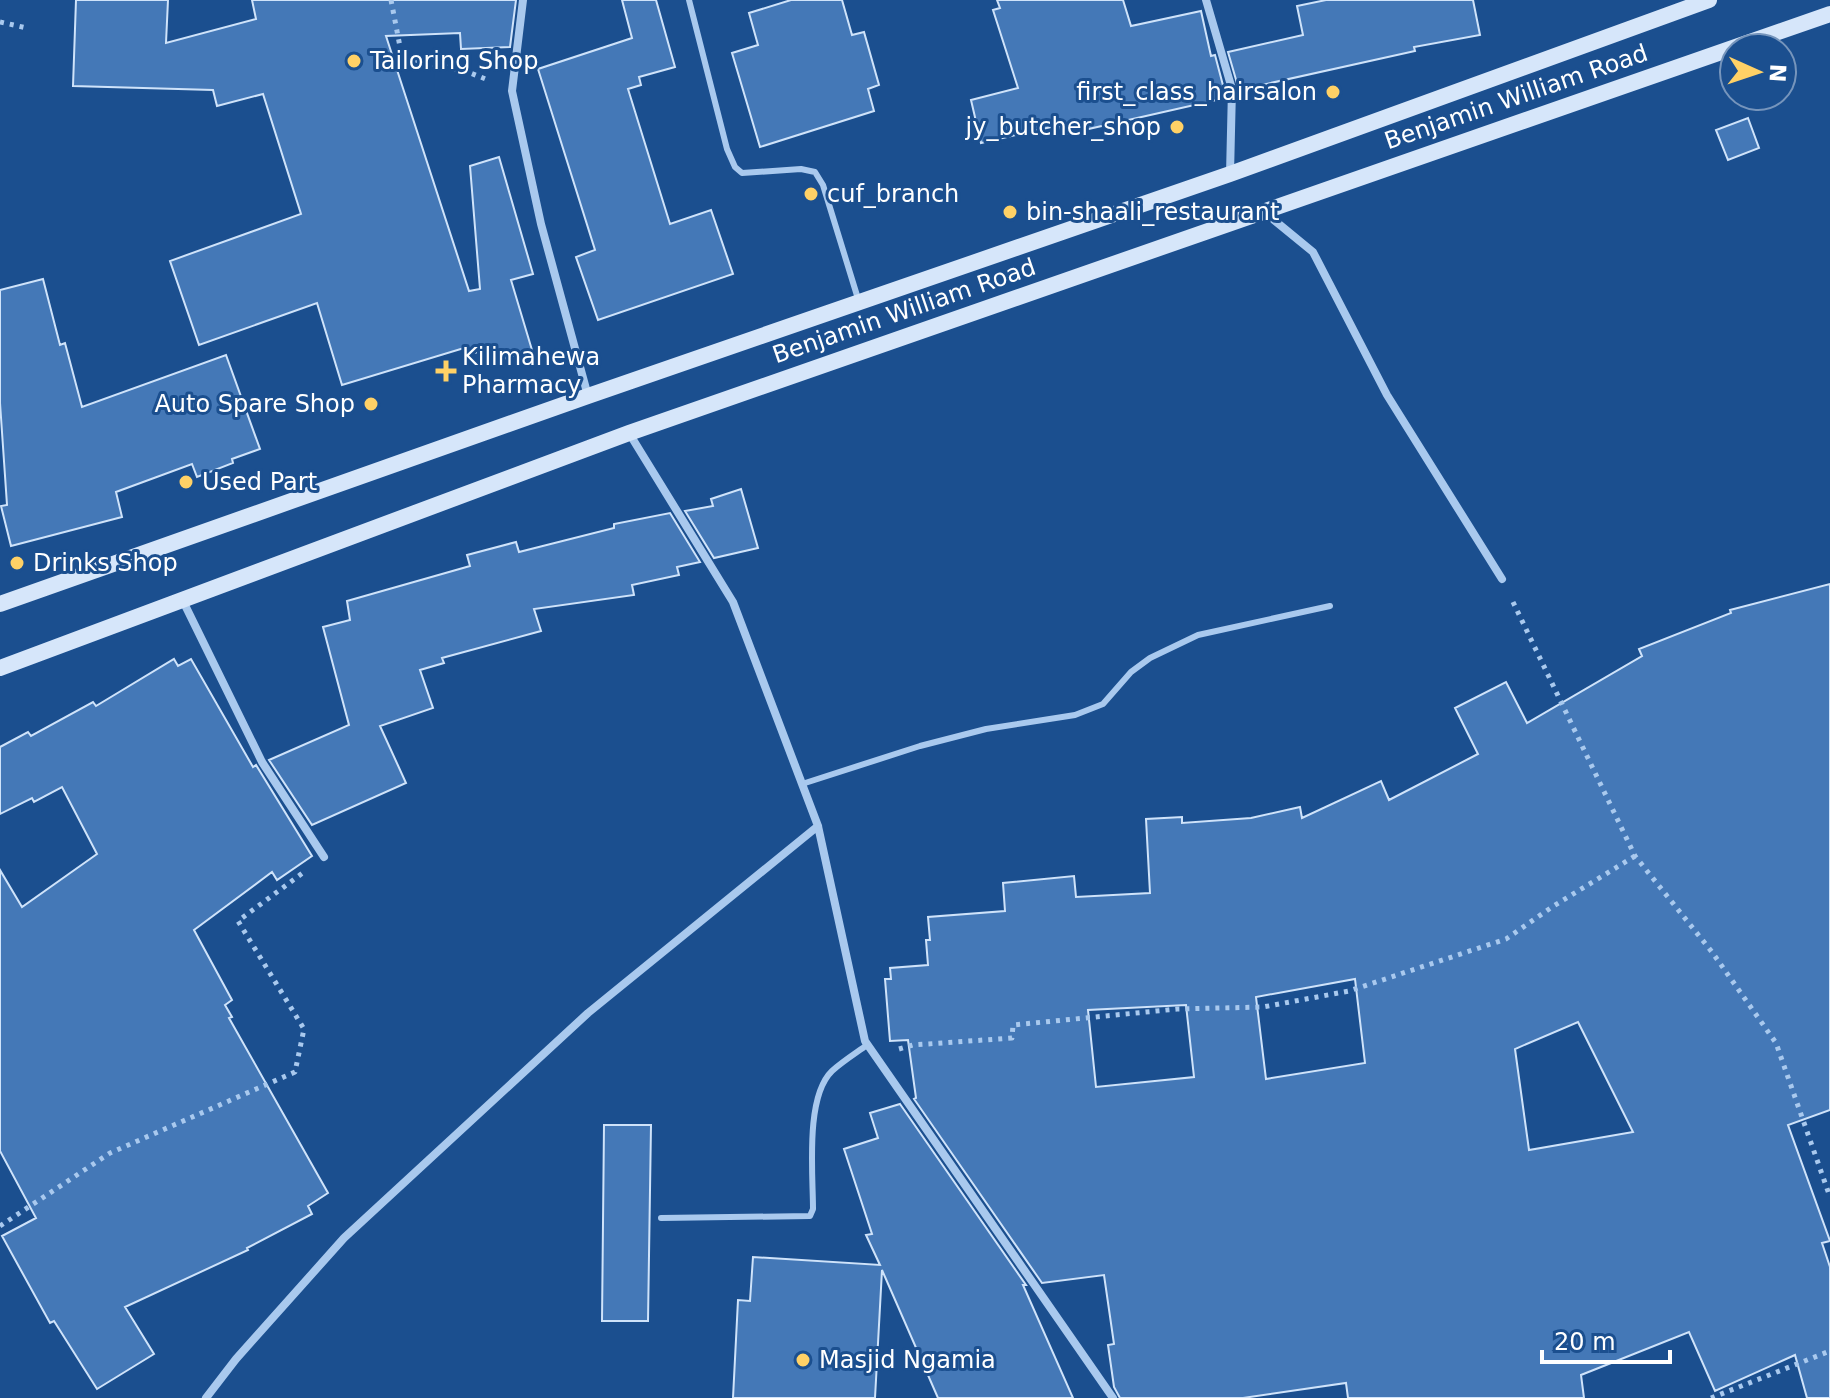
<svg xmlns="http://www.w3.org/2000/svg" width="1830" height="1398" font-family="'DejaVu Sans',sans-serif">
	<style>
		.building { fill: #4478b7; stroke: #cfe3fa; stroke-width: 2; fill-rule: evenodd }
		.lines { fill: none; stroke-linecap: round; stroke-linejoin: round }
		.path { stroke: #a9c9ee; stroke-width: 5; stroke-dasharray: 4 6; stroke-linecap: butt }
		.service { stroke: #a9c9ee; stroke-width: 6 }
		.minor { stroke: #a9c9ee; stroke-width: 8 }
		.secondary { stroke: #d6e6fa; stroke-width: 16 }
		.poi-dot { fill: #ffd166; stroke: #1b4f8f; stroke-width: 3 }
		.labels { text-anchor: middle; stroke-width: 6; stroke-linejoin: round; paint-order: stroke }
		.poi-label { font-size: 24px; fill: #fff; stroke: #1b4f8f; text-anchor: start }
		.street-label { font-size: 24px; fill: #fff; stroke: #1b4f8f }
	</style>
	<rect width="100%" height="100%" fill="#1b4f8f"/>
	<path class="building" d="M76,0H168L166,43L256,19L252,0H516L510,47L461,49L460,33L386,36L469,291L480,289L470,166L499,157L533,274L511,280L532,350L497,361L494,348L466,355L464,348L342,385L317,303L199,345L170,261L301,214L263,94L217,106L213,90L73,86Z
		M622,0H656L675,67L639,77L641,85L628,89L670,224L711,210L733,274L598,320L576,257L595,250L538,69L632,38Z
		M791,0H842L852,35L864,32L879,85L868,89L874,111L760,147L732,53L758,45L749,13Z
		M997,0H1123L1131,26L1201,11L1211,56L1215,55L1225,93L1220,94L1221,99L1062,135L1060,125L981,143L971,100L1018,88L993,10L1000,8Z
		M1326,0H1473L1480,35L1414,47L1415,51L1239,90L1228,52L1303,35L1297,6Z
		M1748,118L1759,148L1728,160L1716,130Z
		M43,279L60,345L65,343L82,407L226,355L260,449L232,459L233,463L197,477L192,464L116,492L122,517L11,546L1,506L7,505L0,403V290Z
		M741,489L758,548L714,558L685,511L713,506L711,499Z
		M670,513L700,562L677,567L679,575L632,585L634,595L534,609L541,631L442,658L444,663L420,670L433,708L380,726L406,783L312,825L269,760L349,725L323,627L350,620L347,601L470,566L467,555L516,542L519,552L614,528V524Z
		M1830,584V1110L1788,1125L1830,1241L1822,1243L1830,1267V1398H1807L1795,1355L1715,1391L1689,1332L1581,1375L1584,1398H1348L1346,1383L1243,1398H1120L1114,1387L1108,1345L1114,1344L1104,1275L1042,1283L914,1099L916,1098L908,1040L890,1041L885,979H891L890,968L928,965L926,940H930L928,917L1005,911L1003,883L1074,876L1076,897L1150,893L1146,819L1182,817V823L1251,818L1300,807L1302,818L1381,781L1389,800L1478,754L1455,708L1506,682L1527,723L1642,656L1639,649L1731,613L1730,610ZM1355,979L1365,1063L1266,1079L1256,997ZM1186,1005L1194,1077L1096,1087L1088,1010ZM1578,1022L1633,1132L1529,1150L1515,1049Z
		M174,659L178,666L191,659L253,767L256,765L312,856L277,880L272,872L194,930L232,1000L225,1005L232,1017L229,1018L328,1193L308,1206L312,1214L247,1248L248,1250L125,1307L154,1354L97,1389L54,1321L50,1323L2,1236L36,1218L0,1151V870L22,907L97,854L62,787L34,802L32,798L0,814V747L28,732L31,736L93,702L96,706Z
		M900,1104L1026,1285H1023L1073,1398H938L882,1270L875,1398H733L738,1300L750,1301L753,1257L880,1265L866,1235L872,1234L844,1149L878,1138L870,1113Z
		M604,1125H651L648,1321H602Z"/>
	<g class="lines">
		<path class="path" d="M391,0L402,57L468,72L488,80
			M0,22L27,28
			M1513,602L1635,856L1712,952L1776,1043L1830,1197
			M899,1049L913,1045L1012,1038L1013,1025L1177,1009L1263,1007L1349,991L1506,939L1552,907L1635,856
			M0,1226L110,1153L295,1072L304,1029L238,921L304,872
			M1711,1398L1830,1351"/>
		<path class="service" d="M689,0L727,149L735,167L742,173L801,169L815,172L823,185L859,302
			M802,784L920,746L986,729L1075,715L1103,704L1131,672L1150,658L1198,635L1330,606
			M661,1218L810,1216L813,1209C813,1174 805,1097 832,1071C843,1061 856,1053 867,1045"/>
		<path class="minor" d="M523,0L512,91L541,224L588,396
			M1206,0L1232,89L1230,174
			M1263,211L1313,252L1387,395L1502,579
			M629,433L733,602L818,826L865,1041L1113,1398
			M183,601L262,762L324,857
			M206,1398L236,1359L344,1238L588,1013L818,826"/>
		<path class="secondary" d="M0,604L588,396L1230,174L1709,0
			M0,668L629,433L1830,14"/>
	</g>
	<g class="poi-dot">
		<circle cx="354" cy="61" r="8"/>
		<circle cx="1333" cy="92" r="8"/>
		<circle cx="1177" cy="127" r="8"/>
		<circle cx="811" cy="194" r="8"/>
		<circle cx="1010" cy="212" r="8"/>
		<path d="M442 359h8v8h8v8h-8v8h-8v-8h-8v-8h8z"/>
		<circle cx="371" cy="404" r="8"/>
		<circle cx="186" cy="482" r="8"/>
		<circle cx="17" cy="563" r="8"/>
		<circle cx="803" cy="1360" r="8"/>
	</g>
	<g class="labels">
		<g class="poi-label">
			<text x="370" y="69">Tailoring Shop</text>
			<text x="1317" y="100" text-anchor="end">first_class_hairsalon</text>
			<text x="1161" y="135" text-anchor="end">jy_butcher_shop</text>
			<text x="827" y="202">cuf_branch</text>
			<text x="1026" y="220">bin-shaali_restaurant</text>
			<text x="462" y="365">Kilimahewa<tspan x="462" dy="28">Pharmacy</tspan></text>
			<text x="355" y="412" text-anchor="end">Auto Spare Shop</text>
			<text x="202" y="490">Used Part</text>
			<text x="33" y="571">Drinks Shop</text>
			<text x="819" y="1368">Masjid Ngamia</text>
		</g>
		<g class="street-label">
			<text transform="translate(1516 97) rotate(-19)" y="8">Benjamin William Road</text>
			<text transform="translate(904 311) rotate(-19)" y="8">Benjamin William Road</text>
		</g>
	</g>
	<g transform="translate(1758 72) rotate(93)"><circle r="38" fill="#1b4f8f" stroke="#7695bc" stroke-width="2"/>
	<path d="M0-6L14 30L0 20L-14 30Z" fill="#ffd166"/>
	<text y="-12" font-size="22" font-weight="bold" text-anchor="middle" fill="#ffffff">N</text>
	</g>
	<path d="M1542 1350v12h128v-12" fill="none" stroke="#ffffff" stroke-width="4"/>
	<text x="1554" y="1350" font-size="24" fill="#ffffff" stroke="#1b4f8f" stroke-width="6" paint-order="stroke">20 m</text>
</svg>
